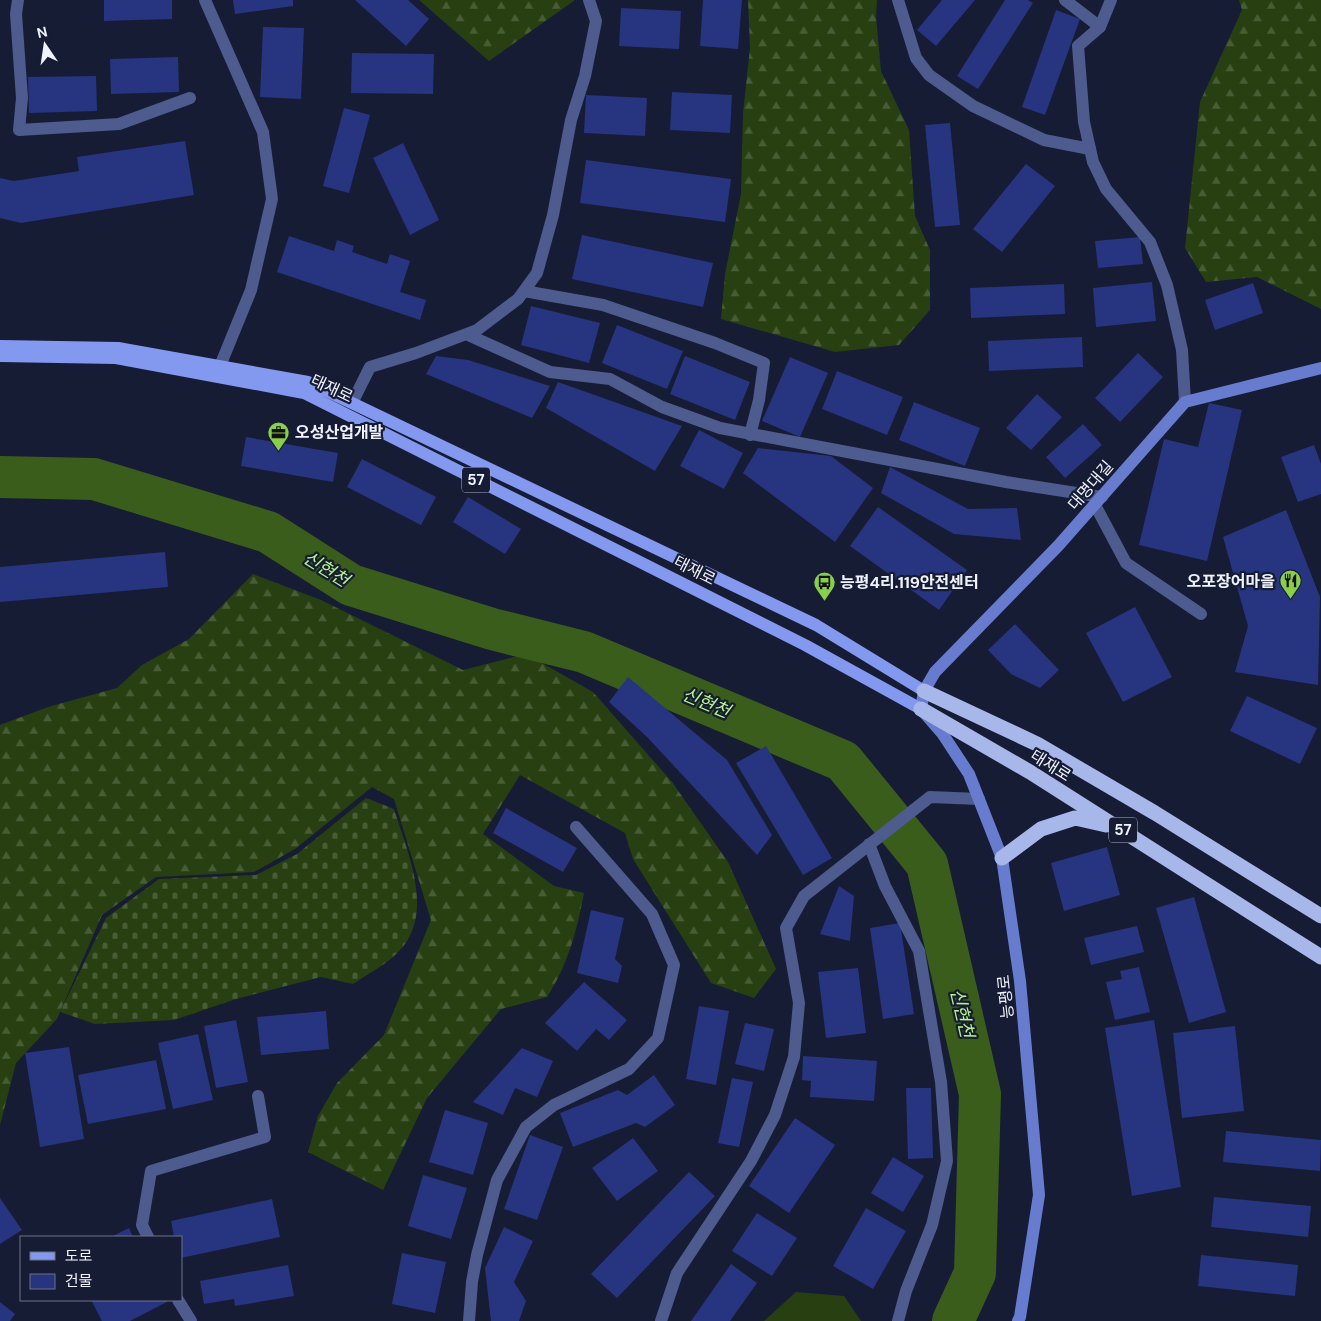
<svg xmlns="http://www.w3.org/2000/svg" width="1321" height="1321" font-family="'DM Sans','Noto Sans KR',sans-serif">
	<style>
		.green { fill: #284011 }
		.forest { fill: url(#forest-firs) }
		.cemetery { fill: url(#cemetery-stones) }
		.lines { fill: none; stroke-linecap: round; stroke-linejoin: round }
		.river { stroke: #3b5d1b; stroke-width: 42 }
		.building { fill: #27347f }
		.lane { stroke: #4d5b8e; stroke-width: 12 }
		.street { stroke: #4d5b8e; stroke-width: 12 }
		.secondary { stroke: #687ccf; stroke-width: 12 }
		.primary { stroke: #8399ef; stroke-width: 12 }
		.highway { stroke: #a7b7ea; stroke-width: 15 }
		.labels { text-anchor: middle; stroke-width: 4.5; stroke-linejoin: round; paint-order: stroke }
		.shield { fill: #161c34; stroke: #afb2c1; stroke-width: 1 }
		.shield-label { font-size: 15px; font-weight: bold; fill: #f0f3fd }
		.street-label { font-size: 16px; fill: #f0f3fd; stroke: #161c34 }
		.poi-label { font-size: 16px; font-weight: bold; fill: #f0f3fd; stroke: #161c34; text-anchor: start }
		.water-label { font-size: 18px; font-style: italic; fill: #b6f584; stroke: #161c34 }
	</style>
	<defs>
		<pattern id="forest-firs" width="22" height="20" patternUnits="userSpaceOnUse" patternTransform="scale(1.25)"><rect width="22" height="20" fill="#284011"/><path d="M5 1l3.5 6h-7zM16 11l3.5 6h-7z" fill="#485c35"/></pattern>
		<pattern id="cemetery-stones" width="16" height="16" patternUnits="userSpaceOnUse" patternTransform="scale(1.25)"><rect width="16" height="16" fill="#284011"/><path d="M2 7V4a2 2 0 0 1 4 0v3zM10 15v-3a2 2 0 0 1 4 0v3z" fill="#485c35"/></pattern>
	</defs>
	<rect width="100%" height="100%" fill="#161c34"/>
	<path class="green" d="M796,1292L844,1296L861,1321H764Z"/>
	<path class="forest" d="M419,0H575L489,61Z
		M748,0H877L876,16L881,71L909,130L915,216L930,250V310L899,345L835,352L721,319L725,274L741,194L743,113L750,48Z
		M1239,0H1321V309L1257,277L1206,282L1185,248L1200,102L1242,10Z
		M253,574L321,600L463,670L526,654L593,692L672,782L728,862L776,969L754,998L711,983L633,859L625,833L520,775L483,834L554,886L584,893C577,930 568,965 547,997L501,1009L427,1098L383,1190L308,1152L318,1116L337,1083L384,1035L431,920L394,799L372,787L295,849L254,872L156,877L102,915L57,1019L16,1063L0,1125V725L48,707L117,688L142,665L189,639Z"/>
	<path class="cemetery" d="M366,798L394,809C408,854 438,918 394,956C382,967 366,975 353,984L321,977L236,999L174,1020L95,1024L60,1012L106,918L159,879L256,875L297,854Z"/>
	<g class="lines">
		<path class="river" d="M0,477L94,479L268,532L351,585L492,629L584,652L843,761L927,864L980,1094L975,1273L953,1321"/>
	</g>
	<path class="building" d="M104,0H172V19L104,21Z
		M233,0H293V6L235,14Z
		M355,0H408L429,19L406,46Z
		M703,0H742L738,49L700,46Z
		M942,0H975L936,46L917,30Z
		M1005,0H1028L1033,3L978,89L957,76Z
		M621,8L681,11L679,49L619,46Z
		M1056,10L1080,19L1045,115L1022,107Z
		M263,27L304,28L301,99L260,97Z
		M352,53L434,54L433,94L351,93Z
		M178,57L179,92L111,94L110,59Z
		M96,76L97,111L29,113L28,77Z
		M672,92L732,95L730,133L670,130Z
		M586,95L647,98L645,136L584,133Z
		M344,108L370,115L349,193L323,186Z
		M950,123L960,225L935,227L925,125Z
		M185,141L194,195L21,223L0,218V178L14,181L79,171L77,157Z
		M403,143L439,220L410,235L373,158Z
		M586,160L731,179L725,222L580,203Z
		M1026,164L1055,186L1002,252L973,229Z
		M582,235L713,263L703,307L572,279Z
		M289,236L334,251L337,240L354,246L352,252L387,264L390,254L410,261L400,292L426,300L420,320L277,272Z
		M1140,237L1143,264L1098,268L1095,241Z
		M1152,282L1156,321L1096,327L1093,288Z
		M1253,283L1263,313L1215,330L1205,300Z
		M1064,284L1065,314L971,318L970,288Z
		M531,306L600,323L589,363L521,345Z
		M617,325L683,351L667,389L602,363Z
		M1082,337L1083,367L989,371L988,341Z
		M1138,353L1163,377L1120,422L1095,398Z
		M436,356L468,360L550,386L532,418L426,374Z
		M685,356L750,382L735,420L670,394Z
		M790,357L828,373L800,437L762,421Z
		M837,371L903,397L887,435L822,409Z
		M558,382L682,426L655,471L546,408Z
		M1037,394L1062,417L1031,450L1006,428Z
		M914,402L980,428L965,466L899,440Z
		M1209,403L1242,410L1207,561L1139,545L1164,439L1198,447Z
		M1083,424L1102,445L1065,478L1046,457Z
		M699,430L743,453L724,489L680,466Z
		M246,437L338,453L333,482L241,466Z
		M1314,445L1321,464V494L1298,502L1281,457Z
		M758,448L831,456L873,488L835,542L743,473Z
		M362,459L436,497L421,525L347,487Z
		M890,467L968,509L1017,508L1021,540L954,534L881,493Z
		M468,497L521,529L505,554L453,522Z
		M878,507L967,570L939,610L850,546Z
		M1286,510L1320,597L1318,685L1235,672L1248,626L1223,537Z
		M165,552L168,587L0,602V567Z
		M1135,607L1172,677L1123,702L1086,633Z
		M1015,624L1059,670L1040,688L1011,674L988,650Z
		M628,677L727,760L772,835L757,855L647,737L609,702Z
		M1247,696L1317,728L1300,764L1230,731Z
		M766,746L832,858L803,875L736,763Z
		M506,808L577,848L563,872L493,833Z
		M1107,847L1120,895L1064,911L1051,863Z
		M839,886L854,896L850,941L820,934Z
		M1194,897L1226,1012L1189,1023L1156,908Z
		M591,910L624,918L615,959L622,966L618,983L577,973Z
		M900,923L914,1014L883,1019L870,928Z
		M1137,926L1144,952L1091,965L1084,938Z
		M1139,967L1150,1012L1115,1020L1106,982L1122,979L1120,971Z
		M858,968L866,1033L826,1038L818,972Z
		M584,982L627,1020L609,1040L596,1029L577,1051L545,1023Z
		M699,1006L729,1011L716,1085L686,1079Z
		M326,1011L329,1049L261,1055L257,1017Z
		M236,1020L248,1082L216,1088L204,1026Z
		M1154,1020L1181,1187L1132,1196L1105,1028Z
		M745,1023L774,1029L764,1071L735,1064Z
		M1235,1026L1244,1111L1182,1118L1173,1033Z
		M198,1034L213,1100L173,1109L158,1043Z
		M69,1047L84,1139L40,1147L25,1053Z
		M522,1048L553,1061L537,1097L515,1088L503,1115L473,1102Z
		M803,1056L877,1061L874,1101L810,1097L811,1081L802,1080Z
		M156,1060L166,1109L88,1124L78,1075Z
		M654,1075L675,1105L645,1127L636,1123L573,1147L560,1113L618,1090L627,1095Z
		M732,1078L753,1082L739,1147L718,1143Z
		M906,1088H931L933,1158L908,1159Z
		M445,1110L488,1123L473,1175L429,1162Z
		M795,1118L835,1145L789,1213L749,1186Z
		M1226,1131L1321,1140L1320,1171L1223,1162Z
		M530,1135L563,1147L537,1220L504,1209Z
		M633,1138L658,1171L617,1201L592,1168Z
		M893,1157L924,1176L903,1212L871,1193Z
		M689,1172L715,1196L617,1298L591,1274Z
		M423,1175L467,1188L451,1239L408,1226Z
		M1214,1197L1311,1206L1308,1237L1211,1227Z
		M0,1198L22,1230L0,1244Z
		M272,1199L280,1237L181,1258V1237H174L171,1221Z
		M866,1208L906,1231L873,1289L833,1266Z
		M757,1213L797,1238L772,1276L732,1251Z
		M504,1227L533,1241L514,1282L526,1301L519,1321H491L485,1268Z
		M129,1228L133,1237H111Z
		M402,1253L446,1262L435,1313L392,1304Z
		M1201,1255L1298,1265L1295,1296L1198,1286Z
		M731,1264L757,1283L730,1321H691Z
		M288,1265L294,1296L235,1306L234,1299L204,1304L200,1281Z
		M91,1300H166L167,1302L130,1321H102Z
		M0,1302L15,1314L10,1321H0Z"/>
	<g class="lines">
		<path class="lane" d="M18,0L16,14L22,98L19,130L119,124L190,98
			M898,0L916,58L929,75L973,106L1044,140L1090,149
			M1065,0L1100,27
			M524,291L603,305L715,343L764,363L759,400L750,435
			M466,334L550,372L610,379L662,407L720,428L1006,482L1102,497
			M352,403L370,367L416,353L477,330L518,299L537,273L553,215L571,120L585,76L596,21L589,0
			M1095,505L1126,563L1201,614
			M869,844L885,886L919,951L941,1082L947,1161L932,1225L906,1291L898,1321
			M148,1237L142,1225L151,1171L265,1137L258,1096
			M178,1300L191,1321
			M469,1321L472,1282L477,1255L497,1180L526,1127L554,1105L629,1069L658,1038L674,965L652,914L576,827
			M661,1321L677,1273L751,1161L775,1115L794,1057L799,1003L786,928L804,896L930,797L979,799"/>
		<path class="street" d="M205,0L263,132L272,199L251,290L220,366
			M1111,0L1100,27L1078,46L1084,122L1093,162L1106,189L1150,242L1167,285L1182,350L1185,402"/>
		<path class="secondary" d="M1018,1321L1020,1317L1039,1195L1020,981L1002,858L969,774L942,733L921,709L924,691L935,672L1058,546L1185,402L1321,368"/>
		<path class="primary" d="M0,346L118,348L308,382L816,625L924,691
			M0,356L116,358L304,393L805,645L921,709"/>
		<path class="highway" d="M924,691L1037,744L1155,813L1321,916
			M921,709L1030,772L1321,957
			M1002,858L1041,829L1075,818L1106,825"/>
	</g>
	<defs>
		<symbol id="office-pin" viewBox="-11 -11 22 30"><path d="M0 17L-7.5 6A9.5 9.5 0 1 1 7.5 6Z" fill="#89cf49" stroke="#161c34"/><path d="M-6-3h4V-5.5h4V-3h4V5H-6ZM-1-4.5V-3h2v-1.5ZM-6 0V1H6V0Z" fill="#111"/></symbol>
		<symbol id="restaurant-pin" viewBox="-11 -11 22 30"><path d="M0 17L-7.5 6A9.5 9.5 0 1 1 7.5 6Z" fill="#89cf49" stroke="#161c34"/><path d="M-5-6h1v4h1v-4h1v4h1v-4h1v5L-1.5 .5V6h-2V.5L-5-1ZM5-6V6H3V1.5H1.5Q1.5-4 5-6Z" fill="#111"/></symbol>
		<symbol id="bus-pin" viewBox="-11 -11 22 30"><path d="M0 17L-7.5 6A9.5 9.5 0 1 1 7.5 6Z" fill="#89cf49" stroke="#161c34"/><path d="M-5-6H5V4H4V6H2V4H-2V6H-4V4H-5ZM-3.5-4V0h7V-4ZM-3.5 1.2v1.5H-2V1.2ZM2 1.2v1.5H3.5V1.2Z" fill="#111"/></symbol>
	</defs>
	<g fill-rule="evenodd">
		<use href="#office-pin" x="266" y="420" width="25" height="34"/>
		<use href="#restaurant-pin" x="1278" y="568" width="25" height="34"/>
		<use href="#bus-pin" x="812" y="570" width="25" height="34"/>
	</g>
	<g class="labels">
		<g class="shield">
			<rect x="462" y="467.5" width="28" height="25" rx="4"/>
			<rect x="1109" y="817.5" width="28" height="25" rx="4"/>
		</g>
		<g class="shield-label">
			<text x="476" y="485">57</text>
			<text x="1123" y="835">57</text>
		</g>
		<g class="street-label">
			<text transform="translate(332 388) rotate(25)" y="6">태재로</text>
			<text transform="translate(1090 485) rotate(-49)" y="6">대명대길</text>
			<text transform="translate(695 570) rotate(27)" y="6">태재로</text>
			<text transform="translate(1051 765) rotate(32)" y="6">태재로</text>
			<text transform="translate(1005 997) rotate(-96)" y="6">능평로</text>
		</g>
		<g class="poi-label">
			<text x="295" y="438">오성산업개발</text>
			<text x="1275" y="587" text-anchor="end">오포장어마을</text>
			<text x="840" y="588">능평4리.119안전센터</text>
		</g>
		<g class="water-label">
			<text transform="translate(326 569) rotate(32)" y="6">신현천</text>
			<text transform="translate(706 703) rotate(23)" y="6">신현천</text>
			<text transform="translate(962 1013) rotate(77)" y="6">신현천</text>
		</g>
	</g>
	<rect x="20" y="1236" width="162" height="65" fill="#161c34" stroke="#6d7284"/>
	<rect x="30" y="1252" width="25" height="8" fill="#8399ef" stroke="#6d7284"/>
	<text x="65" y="1261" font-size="15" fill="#f0f3fd">도로</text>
	<rect x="30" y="1274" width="25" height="15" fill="#27347f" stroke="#6d7284"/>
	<text x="65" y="1286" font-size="15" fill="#f0f3fd">건물</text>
	<g transform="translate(45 45) rotate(347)" stroke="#161c34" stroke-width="4" paint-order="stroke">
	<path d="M0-4L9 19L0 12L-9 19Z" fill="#f0f3fd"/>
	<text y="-8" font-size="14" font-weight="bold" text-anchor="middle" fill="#f0f3fd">N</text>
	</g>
</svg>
